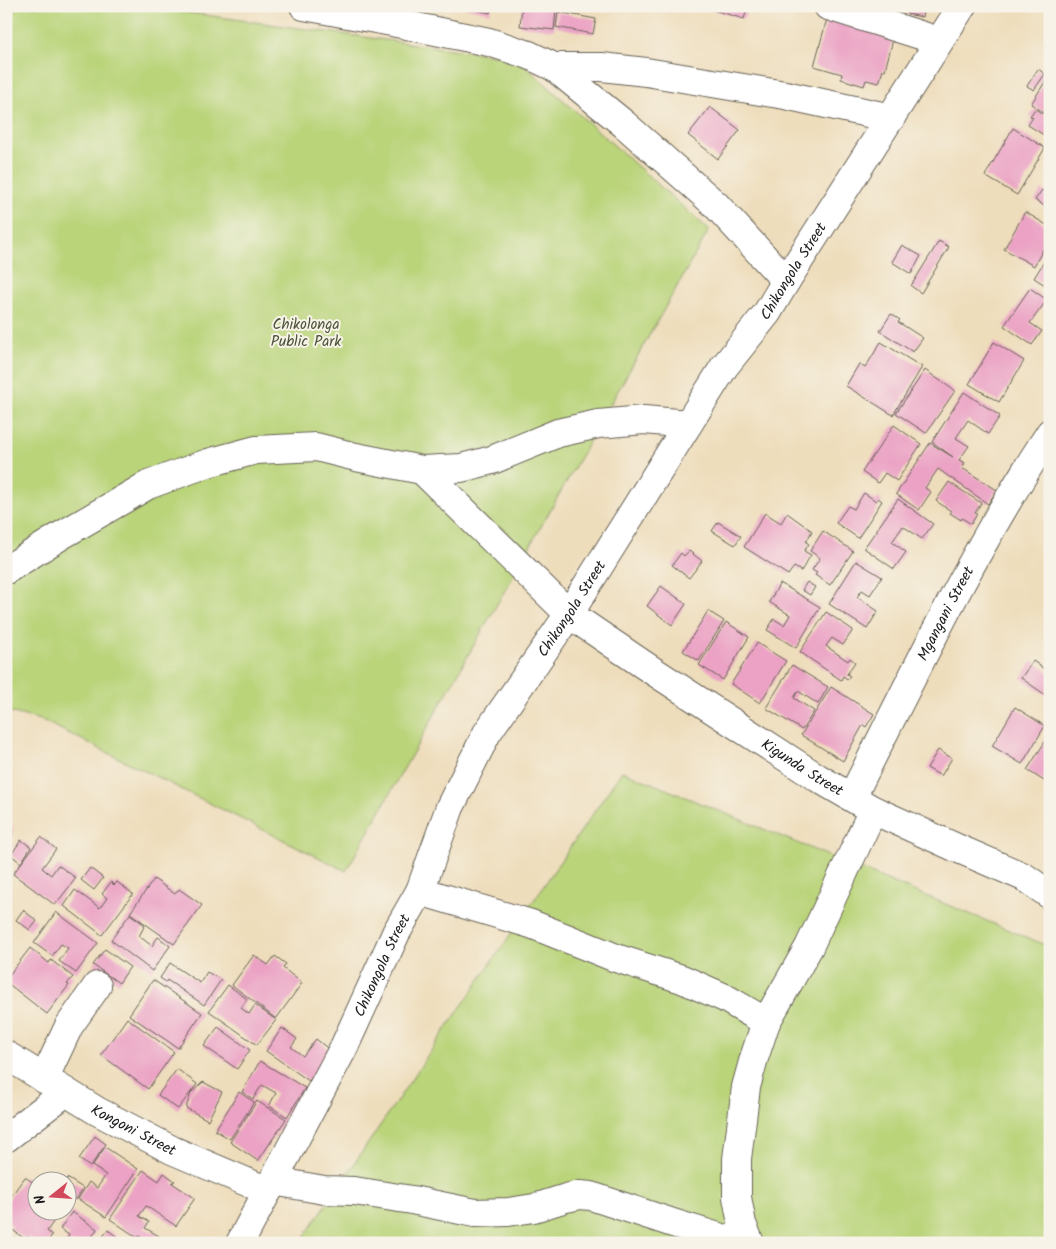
<svg xmlns="http://www.w3.org/2000/svg" width="1056" height="1249" font-family="Kalam,sans-serif">
	<style>
		.green { fill: #bad47a; stroke: #6b784b }
		.building { fill: #eba2c4 }
		.lines { fill: none; stroke-linecap: round; stroke-linejoin: round }
		.minor-casing { stroke: #666054; stroke-width: 30 }
		.minor { stroke: #fff; stroke-width: 28 }
		.labels { text-anchor: middle; stroke-width: 4; stroke-linejoin: round; paint-order: stroke }
		.street-label { font-size: 15px; fill: #1c1c1c; stroke: #f7f3e8 }
		.park-label { font-size: 15px; fill: #4b5338; stroke: #f7f3e8 }
	</style>
	<rect width="100%" height="100%" fill="#f7f3e8"/>
	<filter id="ink" filterUnits="userSpaceOnUse"><feTurbulence type="fractalNoise" baseFrequency=".02" numOctaves="2"/><feDisplacementMap in="SourceGraphic" scale="10" xChannelSelector="R" yChannelSelector="G"/><feConvolveMatrix kernelMatrix="1 2 1 2 8 2 1 2 1" color-interpolation-filters="sRGB"/></filter>
	<filter id="wash" filterUnits="userSpaceOnUse"><feTurbulence type="fractalNoise" baseFrequency=".0096" numOctaves="4" result="noise"/><feDisplacementMap in="SourceGraphic" scale="20" xChannelSelector="R" yChannelSelector="G"/><feGaussianBlur stdDeviation="1.12" result="paint"/><feColorMatrix in="noise" values="0 0 0 0 0 0 0 0 0 0 0 0 0 0 0 0 0 1.4 0 .05"/><feComposite in="paint" operator="in"/></filter>
	<g filter="url(#wash)">
		<rect width="100%" height="100%" fill="#edb"/>
		<path class="green" d="M6,6H139L516,58L709,230L346,871L44,721L6,711Z
			M622,771L1050,947V1243H300Z"/>
		<g id="blocks">
			<path class="building" d="M459,6H492L490,13Z
				M522,6L556,9L554,30L520,26Z
				M700,6H748L744,19Z
				M909,6H924L922,17L907,14Z
				M558,12L596,19L593,34L556,27Z
				M828,15L895,32L885,70H883L879,83L866,80L864,86L841,79L842,74L814,66Z
				M1038,69L1045,74L1034,90L1027,86Z
				M1050,74V116L1031,104Z
				M710,107L740,130L718,159L688,135Z
				M1035,109L1050,118V139L1028,125L1033,117L1030,116Z
				M1013,128L1045,148L1017,195L985,176Z
				M1042,190L1050,195V203L1046,207L1035,200Z
				M1025,212L1050,227V237L1034,266L1004,249Z
				M939,241L949,247L921,293L911,286Z
				M902,245L921,256L911,274L892,262Z
				M1050,252V288L1034,278Z
				M1030,288L1047,300L1030,323L1042,331L1032,345L1004,326Z
				M891,314L900,320L898,322L923,338L913,352L880,331Z
				M881,342L922,367L893,415L846,386L859,364L865,368Z
				M994,342L1024,361L999,402L969,384Z
				M925,370L955,391L926,433L896,413Z
				M964,392L1000,416L988,434L968,420L956,438L969,446L959,460L965,463L962,468L997,490L988,504L938,469L925,488L931,492L919,510L896,494L930,443L953,457L932,442Z
				M894,425L921,444L897,481L885,473L878,483L862,472Z
				M949,482L981,503L975,513L977,514L971,524L962,518L961,520L950,513L951,511L936,501Z
				M864,493L876,501L878,498L882,501L858,538L836,523L848,506L854,509Z
				M898,499L933,524L922,539L903,526L892,542L906,552L894,569L864,548Z
				M765,513L781,523L787,513L812,531L806,542L809,544L804,551L811,555L801,571L794,567L788,575L744,547Z
				M718,522L741,536L735,545L712,531Z
				M823,531L853,551L830,585L815,575L817,573L812,570L820,558L810,551Z
				M689,551L702,561L689,578L672,565L681,553L684,556Z
				M856,561L882,577L870,595L862,590L857,597L878,611L867,629L829,604Z
				M807,582L815,587L810,595L802,590Z
				M780,583L820,607L796,648L767,630L774,619L784,625L790,615L769,602Z
				M661,586L686,604L672,625L647,606Z
				M708,611L724,621L699,661L683,651Z
				M826,612L853,630L843,645L832,638L826,646L848,661L850,658L855,662L847,674L850,676L847,679L843,676L841,680L800,652Z
				M726,622L749,637L723,680L699,665Z
				M757,643L786,661L760,703L731,684Z
				M1033,661L1050,673V698L1021,678Z
				M792,665L828,687L818,704L798,691L794,698L814,711L802,730L766,708Z
				M831,687L874,714L866,727L863,725L843,761L801,735Z
				M1015,707L1045,726L1022,764L992,746Z
				M1050,734V785L1027,770Z
				M938,750L952,758L941,776L927,768Z
				M6,825L13,826L11,843L6,842Z
				M41,837L56,849L42,868L51,875L58,865L76,878L55,905L13,874Z
				M21,840L31,847L21,863L11,855Z
				M6,843L12,844L7,872H6Z
				M90,868L103,878L94,890L81,880Z
				M154,879L175,894L179,889L202,905L174,944L130,913Z
				M111,882L114,885L117,882L133,894L102,935L64,906L75,890L100,908L107,898L102,894Z
				M23,910L37,921L30,930L16,920Z
				M56,912L98,943L76,973L59,961L68,948L61,944L52,956L34,943Z
				M130,914L145,925L139,936L152,946L158,937L170,946L152,971L111,940Z
				M30,948L49,963L51,960L73,977L67,984L69,985L47,1014L6,982V979Z
				M105,949L130,967L119,983L93,965Z
				M254,955L268,965L275,956L286,964L283,968L302,983L276,1019L232,985Z
				M170,963L200,983L207,972L221,980L204,1005L167,980L166,982L160,978Z
				M153,980L202,1013L178,1048L129,1015Z
				M228,985L247,999L241,1008L249,1014L255,1005L276,1020L257,1045L209,1011Z
				M127,1018L174,1052L148,1089L101,1055Z
				M218,1027L250,1050L237,1069L204,1046Z
				M282,1028L297,1039L291,1047L303,1056L316,1039L331,1051L309,1081L266,1051Z
				M260,1061L305,1088L287,1117L269,1106L276,1093L262,1085L253,1099L242,1092Z
				M177,1069L197,1084L178,1109L158,1095Z
				M203,1082L222,1092L208,1120L186,1108L191,1093Z
				M239,1092L254,1102L230,1139L215,1130Z
				M257,1101L286,1119L258,1161L230,1142Z
				M95,1136L106,1144L90,1167L79,1159Z
				M105,1147L138,1169L106,1217L78,1199L89,1182L97,1188L106,1175L92,1166Z
				M143,1170L159,1181L164,1173L175,1181L172,1183L195,1198L176,1226L146,1206L139,1216L149,1222L145,1228L159,1236L155,1243H149L139,1236L138,1238L110,1219Z
				M25,1177L38,1186V1212H60L47,1231L52,1235L47,1243H37L28,1237L26,1240L10,1228L12,1225L6,1221V1203Z
				M67,1178L83,1188L76,1200L68,1194V1182H64Z
				M72,1212L97,1229L88,1243H65L69,1235L60,1229Z
				M108,1230L125,1243H98Z"/>
		</g>
	</g>
	<g filter="url(#ink)">
		<use href="#blocks" fill-opacity="0" stroke="#666054" stroke-width="1"/>
		<g class="lines">
			<defs>
				<g id="minor">
					<path d="M304,6L392,22L489,42L529,55L554,67L624,124L716,205L786,281"/>
					<path d="M828,6L939,41"/>
					<path d="M554,67H602L646,72L785,95L891,118"/>
					<path id="s1" d="M422,470L569,614L644,665L818,778L873,810L959,849L1024,877L1050,895"/>
					<path d="M6,570L62,535L148,485L208,463L256,450L316,447L356,457L422,470L461,468L492,460L558,433L598,424L644,420L688,424"/>
					<path id="s2" d="M852,797C914,674 974,548 1050,433"/>
					<path d="M420,891L531,924L616,958L682,979L725,998L766,1022"/>
					<path id="s3" d="M6,1055L97,1111L172,1150L268,1191"/>
					<path d="M44,1079L69,1026L97,986"/>
					<path d="M6,1138L66,1092"/>
					<path d="M273,1181L324,1190L354,1191L412,1200L475,1213L508,1212L534,1208L566,1198L580,1195L591,1196L676,1224L738,1243"/>
					<path id="s4" d="M240,1243L344,1047L396,933L420,891L450,807L487,733L569,614L724,367L767,313L786,281L962,6"/>
					<path d="M750,1243L742,1224L737,1197V1159L746,1087L754,1058L766,1022L809,947L873,810"/>
				</g>
			</defs>
			<use href="#minor" class="minor-casing"/>
			<use href="#minor" class="minor"/>
		</g>
	</g>
	<g class="labels">
		<g class="street-label">
			<text dy="5" stroke="none"><textPath href="#s4" startOffset="1122">Chikongola Street</textPath></text>
			<text dy="5" stroke="none"><textPath href="#s4" startOffset="718">Chikongola Street</textPath></text>
			<text dy="5" stroke="none"><textPath href="#s2" startOffset="206">Mgangani Street</textPath></text>
			<text dy="5" stroke="none"><textPath href="#s1" startOffset="485">Kigunda Street</textPath></text>
			<text dy="5" stroke="none"><textPath href="#s4" startOffset="312">Chikongola Street</textPath></text>
			<text dy="5" stroke="none"><textPath href="#s3" startOffset="148">Kongoni Street</textPath></text>
		</g>
		<g class="park-label">
			<text x="306" y="329">Chikolonga<tspan x="306" dy="17">Public Park</tspan></text>
		</g>
	</g>
	<rect width="1056" height="1249" fill="none" stroke="#f7f3e8" stroke-width="25"/>
	<g transform="translate(52 1196) rotate(253)"><circle r="24" fill="#f7f3e8" stroke="#9f9d96"/>
	<path d="M0-4L9 19L0 12L-9 19Z" fill="#d1495b"/>
	<text y="-8" font-size="14" font-weight="bold" text-anchor="middle" fill="#1c1c1c">N</text>
	</g>
</svg>
